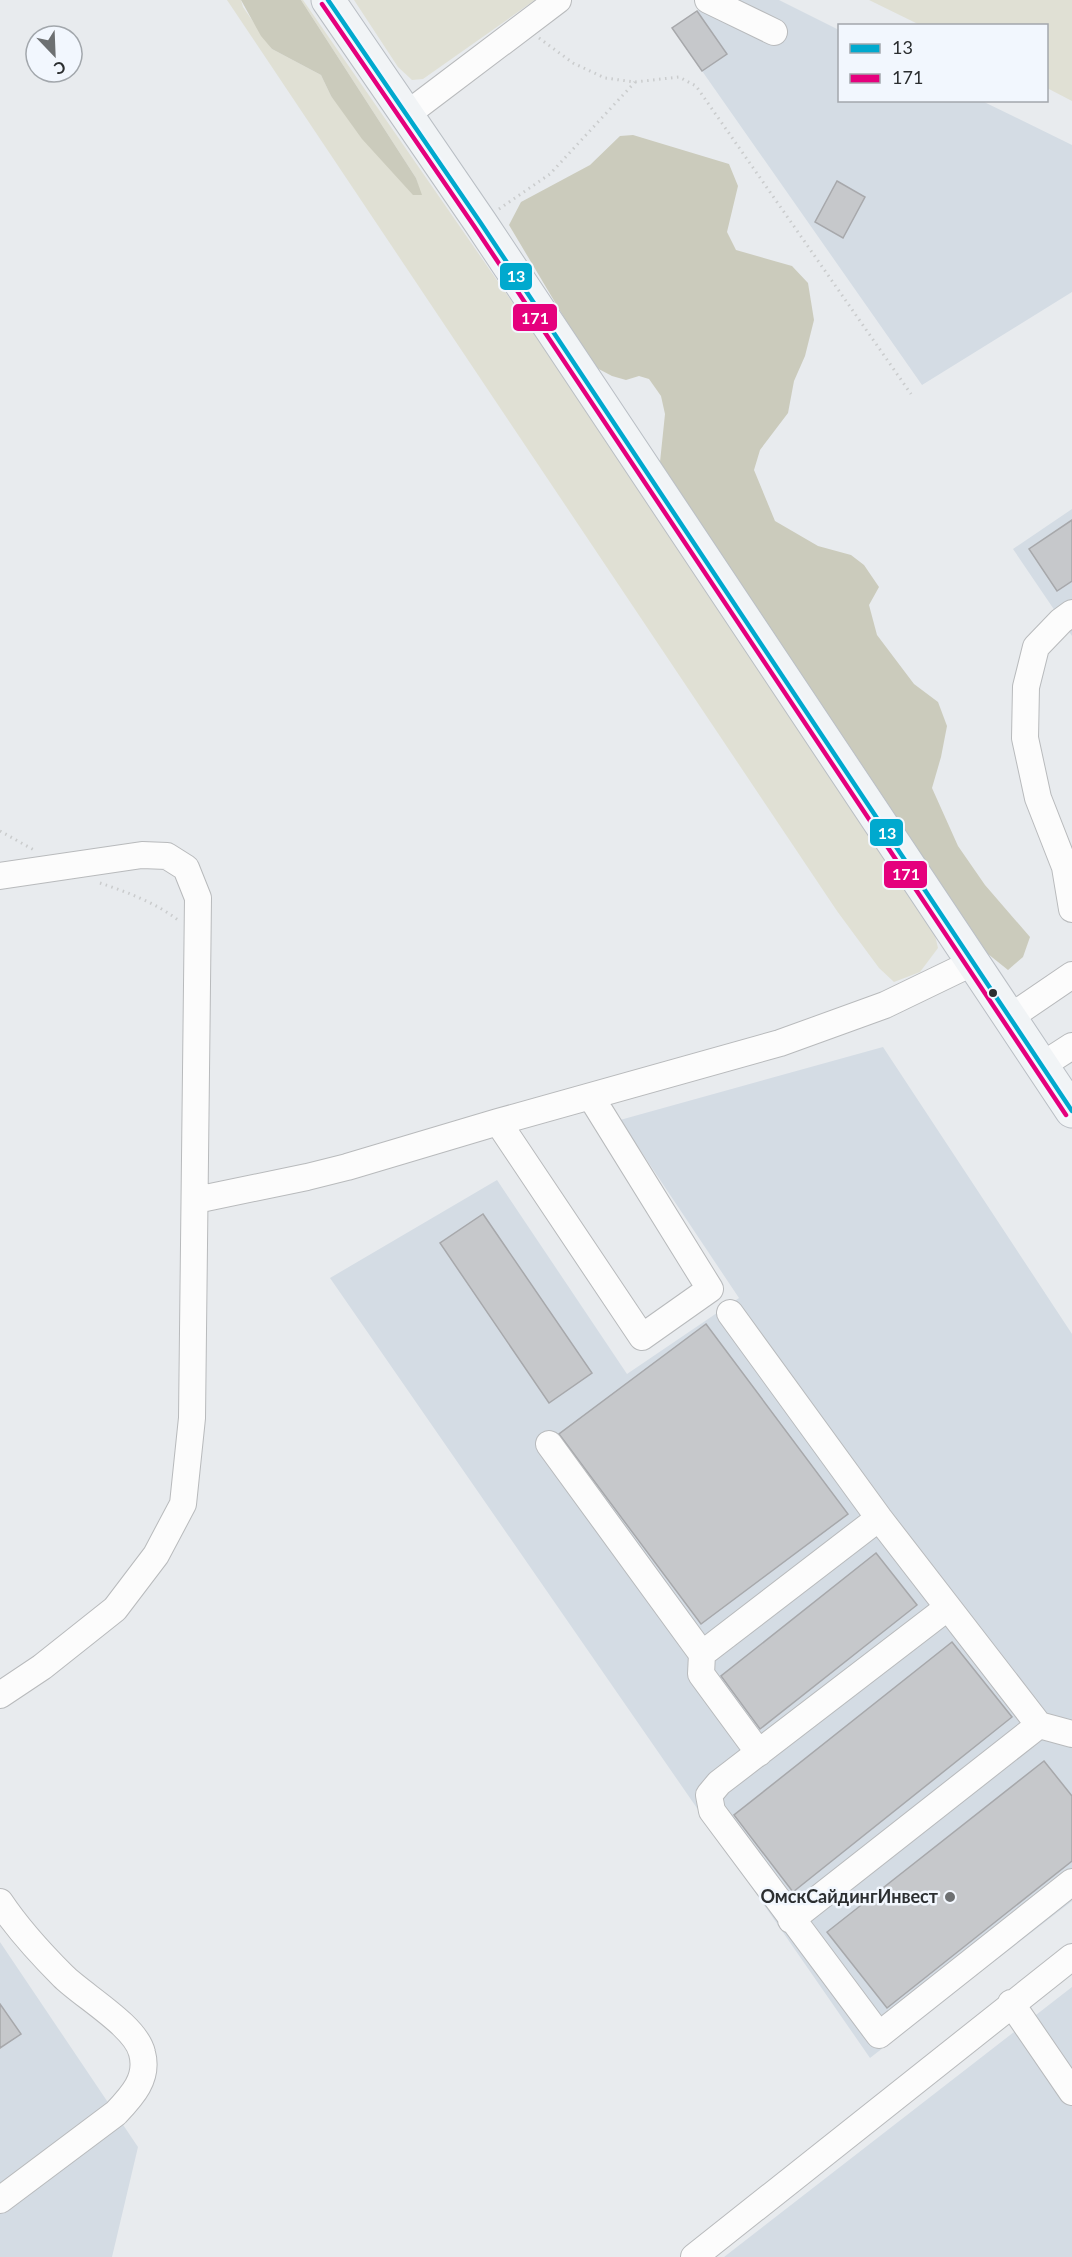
<svg xmlns="http://www.w3.org/2000/svg" width="1072" height="2257" font-family="Lato,sans-serif">
	<style>
		.built { fill: #d4dce4 }
		.green { fill: #e0e0d4 }
		.forest { fill: #cbcbbc }
		.building { fill: #c6c8cb; stroke: #a7a8ab; stroke-width: 1.5 }
		.lines { fill: none; stroke-linecap: round; stroke-linejoin: round }
		.minor-casing { stroke: #b8babc; stroke-width: 28 }
		.major-casing { stroke: #b9bec4; stroke-width: 35 }
		.path { stroke: #cacccd; stroke-width: 3; stroke-dasharray: 1.5 4.5; stroke-linecap: butt }
		.minor { stroke: #fcfcfc; stroke-width: 26 }
		.major { stroke: #f1f4f6; stroke-width: 33 }
		.bus-1-casing { stroke: #f2f7fe; stroke-width: 9 }
		.bus-2-casing { stroke: #f2f7fe; stroke-width: 9 }
		.bus-1 { stroke: #00a9ce; stroke-width: 4.5 }
		.bus-2 { stroke: #e5007d; stroke-width: 4.5 }
		.bus-dot { fill: #2b2e30; stroke: #f2f7fe; stroke-width: 2 }
		.poi-dot { fill: #6d7072; stroke: #f2f7fe; stroke-width: 2 }
		.labels { text-anchor: middle; stroke-width: 5; stroke-linejoin: round; paint-order: stroke }
		.poi-label { font-size: 18px; font-weight: bold; fill: #2b2e30; stroke: #f2f7fe; text-anchor: end }
		.line-badge { stroke: #f2f7fe; stroke-width: 2 }
		.badge-label { font-size: 16px; text-anchor: middle; font-weight: bold; fill: #fff }
	</style>
	<rect width="100%" height="100%" fill="#e8ebee"/>
	<path class="built" d="M713,0H779L839,30L840,100L982,101L1072,145V292L922,385L672,28Z
		M1072,509V636L1013,549Z
		M883,1047L1072,1334V1901L870,2058L330,1278L497,1180L627,1374L739,1298L620,1120Z
		M0,1942L138,2147L112,2257H0Z
		M1072,1987V2257H724Z"/>
	<path class="green" d="M227,0H241L243,7L272,49L321,75L331,96L421,195L416,178L301,0H303L555,364L934,931L938,948L920,972L894,982L879,968L837,911Z
		M354,0H535L423,79L412,80L398,67Z
		M869,0H1072V101L1047,88L1046,26L920,25Z"/>
	<path class="forest" d="M241,0H301L416,178L422,195H413L362,139L331,96L321,75L272,49L261,36Z
		M633,135L729,164L738,186L727,232L736,250L792,266L808,283L814,320L805,356L794,381L788,413L760,450L754,470L775,521L818,546L851,555L864,565L879,587L869,605L877,635L914,684L938,702L947,726L941,757L932,788L958,846L985,885L1030,937L1023,957L1008,970L988,954L660,462L665,414L661,396L649,379L639,376L626,380L612,376L593,366L509,225L521,202L590,165L620,136Z"/>
	<path class="building" d="M697,11L727,54L702,71L672,28Z
		M837,181L865,197L843,238L815,222Z
		M1072,520V581L1057,591L1029,549Z
		M483,1214L592,1373L549,1403L440,1243Z
		M706,1324L848,1514L701,1624L559,1434Z
		M876,1553L917,1605L760,1729L721,1676Z
		M952,1642L1012,1717L793,1892L734,1815Z
		M1044,1761L1072,1796V1861L887,2008L827,1932Z
		M0,2004L21,2034L0,2048Z"/>
	<g class="lines">
		<defs>
			<path id="minor" d="M708,0L774,32
				M406,115L558,0
				M1072,613L1061,621L1036,647L1026,687L1025,738L1038,798L1065,867L1072,909
				M0,876L142,855L167,856L186,868L198,898L192,1418L183,1504L156,1555L115,1609L42,1667L0,1695
				M1009,1018L1072,975
				M1041,1066L1072,1046
				M498,1122L642,1337L710,1289L591,1097
				M196,1200L307,1177L347,1167L498,1122L780,1043L885,1005L972,963
				M730,1313L879,1518L1039,1725
				M549,1444L702,1654L879,1518
				M947,1608L719,1783L709,1795L712,1811L879,2035L1072,1882
				M702,1654L701,1674L759,1753
				M0,1902C18,1929 40,1953 63,1976C83,1996 136,2026 142,2053C149,2078 132,2096 116,2113L0,2200
				M791,1920L1039,1725L1072,1734
				M1011,2003L1072,2092
				M694,2257L1072,1957"/>
			<path id="major" d="M328,0L480,222L1072,1111"/>
		</defs>
		<use href="#minor" class="minor-casing"/>
		<use href="#major" class="major-casing"/>
		<path class="path" d="M539,38L573,63L605,78L635,82L679,77L696,86L911,394
			M499,209L550,174L635,82
			M0,831L34,850
			M100,883C127,892 156,903 178,920"/>
		<use href="#minor" class="minor"/>
		<use href="#major" class="major"/>
		<defs>
			<path id="bus-1" d="M328,0L480,222L1072,1111"/>
			<path id="bus-2" d="M322,4L474,226L1066,1115"/>
		</defs>
		<use href="#bus-1" class="bus-1-casing"/>
		<use href="#bus-2" class="bus-2-casing"/>
		<use href="#bus-1" class="bus-1"/>
		<use href="#bus-2" class="bus-2"/>
	</g>
	<circle class="bus-dot" cx="993" cy="993" r="5"/>
	<circle class="poi-dot" cx="950" cy="1897" r="6"/>
	<g class="labels">
		<g class="poi-label">
			<text x="938" y="1903">ОмскСайдингИнвест</text>
		</g>
	</g>
	<g class="line-badge">
		<rect x="499" y="262" width="34" height="29" rx="6" fill="#00a9ce"/>
		<rect x="512" y="303" width="46" height="29" rx="6" fill="#e5007d"/>
		<rect x="869" y="818" width="35" height="29" rx="6" fill="#00a9ce"/>
		<rect x="883" y="860" width="45" height="29" rx="6" fill="#e5007d"/>
	</g>
	<g class="badge-label">
		<text x="516" y="282">13</text>
		<text x="535" y="324">171</text>
		<text x="887" y="839">13</text>
		<text x="906" y="880">171</text>
	</g>
	<rect x="838" y="24" width="210" height="78" fill="#f2f7fe" stroke="#a2a7ac" stroke-width="1.5"/>
	<rect x="850" y="44" width="30" height="9" fill="#00a9ce" stroke="#a2a7ac" stroke-width="1.5"/>
	<text x="892" y="54" font-size="18" fill="#2b2e30">13</text>
	<rect x="850" y="74" width="30" height="9" fill="#e5007d" stroke="#a2a7ac" stroke-width="1.5"/>
	<text x="892" y="84" font-size="18" fill="#2b2e30">171</text>
	<g transform="translate(54 54) rotate(157)"><circle r="28" fill="#f2f7fe" stroke="#a2a7ac" stroke-width="1.5"/>
	<path d="M0-4.5L10 22L0 15L-10 22Z" fill="#6d7072"/>
	<text y="-9" font-size="16" font-weight="bold" text-anchor="middle" fill="#2b2e30">С</text>
	</g>
</svg>
